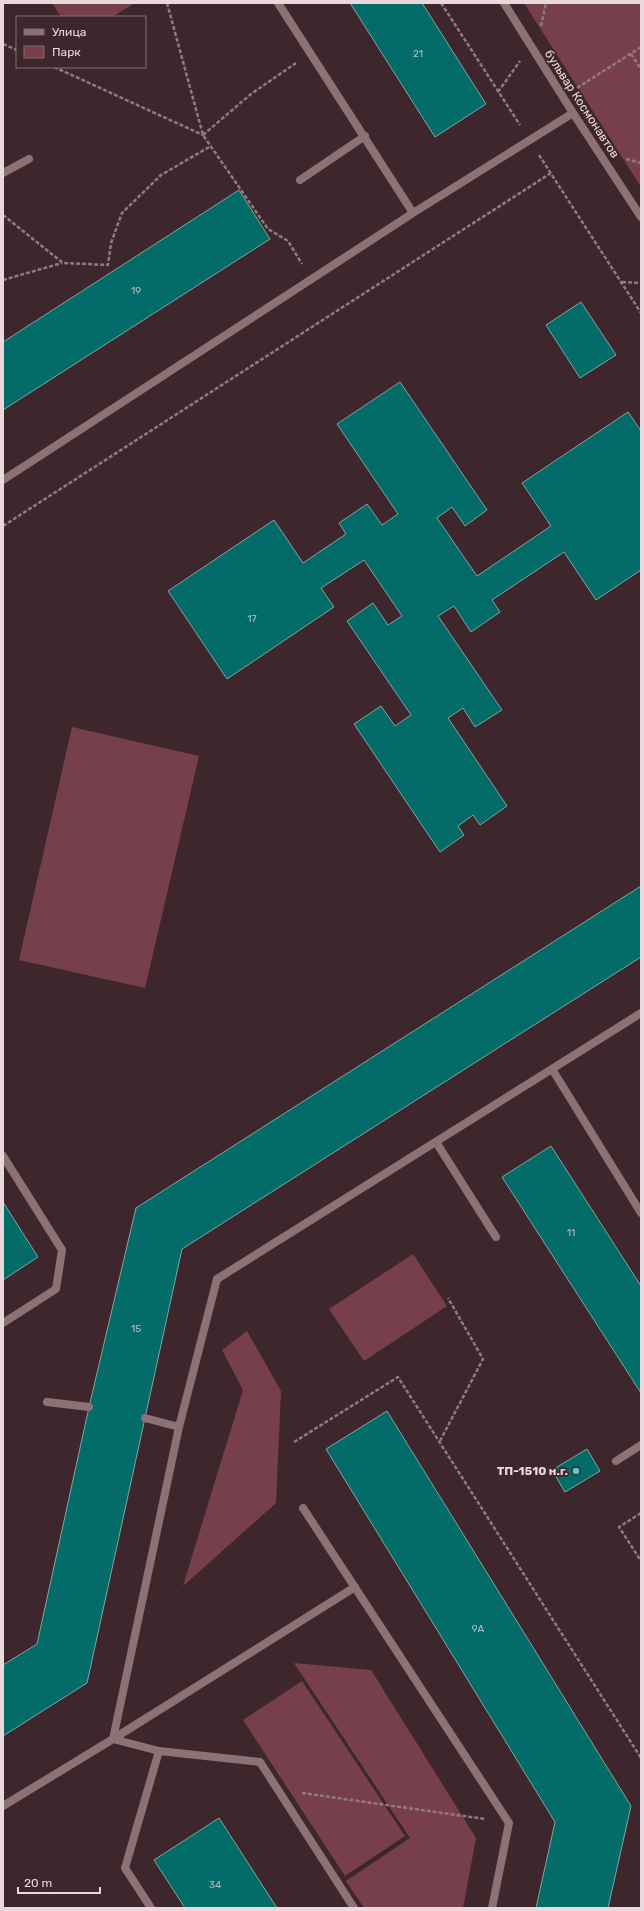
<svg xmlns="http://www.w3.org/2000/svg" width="644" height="1911" font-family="Rubik,sans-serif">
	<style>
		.green { fill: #773f4c }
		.building { fill: #036c69; stroke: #84a4a2 }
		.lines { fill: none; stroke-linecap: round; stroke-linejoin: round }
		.path { stroke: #8e7b7f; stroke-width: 2.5; stroke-dasharray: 4 2; stroke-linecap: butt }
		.service { stroke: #8e7176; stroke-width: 8 }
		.minor { stroke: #8e7176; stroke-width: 8 }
		.poi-dot { fill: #53cdc9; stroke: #3e272c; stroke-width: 1.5 }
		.labels { text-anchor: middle; stroke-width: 3.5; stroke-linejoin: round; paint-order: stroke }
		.number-label { font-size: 10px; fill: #b0bebf }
		.street-label { font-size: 12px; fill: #e9d9dc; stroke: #3e272c }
		.poi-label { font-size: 12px; font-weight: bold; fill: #e9d9dc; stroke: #3e272c; text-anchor: end }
	</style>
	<rect width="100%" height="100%" fill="#3e272c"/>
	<path class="green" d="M52,3H135L112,17H61Z
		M524,3H641V187Z
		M72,727L199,756L145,988L19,960Z
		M413,1254L447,1306L364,1361L329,1309Z
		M247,1331L281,1391L276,1503L183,1586L243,1390L222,1350Z
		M294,1663L371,1670L476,1838L463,1908H364L346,1881L410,1838Z
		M302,1681L405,1836L345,1876L243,1720Z"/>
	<path class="building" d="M350,3H422L486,104L435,137Z
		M239,190L270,239L3,410V342Z
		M581,302L616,355L580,378L546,325Z
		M400,382L487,510L465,526L452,507L437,518L477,576L551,526L522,483L628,412L641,431V570L596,600L564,552L492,600L500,612L471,632L454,606L438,616L502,710L475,727L463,708L448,718L507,806L480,825L473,815L458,826L464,835L440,852L354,724L381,706L395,726L411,715L347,621L373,603L388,625L402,616L364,560L321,588L334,607L227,679L168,591L274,520L303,563L346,534L339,523L367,504L382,525L398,514L337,424Z
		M641,886V957L182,1249L87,1683L3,1736V1665L37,1644L89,1407L136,1208Z
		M551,1146L641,1286V1393L502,1177Z
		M3,1202L38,1257L3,1280Z
		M387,1411L631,1806L608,1908H536L555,1822L326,1449Z
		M587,1449L600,1471L565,1492L552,1470Z
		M219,1818L277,1908H185L154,1860Z"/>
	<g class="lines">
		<path class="path" d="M167,3L203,135L268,229L288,241L302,264
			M441,3L520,125
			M541,26L546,3
			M3,44L17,50
			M631,54L641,69
			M54,67L203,135
			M577,88L641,47
			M498,92L520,61
			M203,135L251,94L296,63
			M539,155L641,313
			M626,159L641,163
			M3,215L63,263L108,265L111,243L122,213L161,175L211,146
			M3,280L62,263
			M622,282L641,283
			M3,526L551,173
			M440,1441L483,1359L448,1298
			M294,1442L398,1377L641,1758
			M641,1513L619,1527L641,1561
			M302,1793L485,1819"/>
		<path class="service" d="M278,3L413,213
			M3,173L29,159
			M300,180L365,136
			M3,480L413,213L573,113
			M552,1069L641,1213
			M436,1142L496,1237
			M3,1156L62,1250L56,1289L3,1323
			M47,1402L89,1407
			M145,1418L179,1427
			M616,1461L641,1445
			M303,1508L509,1823L492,1908
			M355,1587L113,1739L179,1427L217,1279L641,1013
			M3,1806L113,1739L159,1751L260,1762L354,1908
			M151,1908L125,1868L159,1751"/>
		<path class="minor" d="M504,3L573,113L641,217"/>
	</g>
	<circle class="poi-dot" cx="576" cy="1471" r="4"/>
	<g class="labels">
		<g class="number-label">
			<text x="418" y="57">21</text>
			<text x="136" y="294">19</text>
			<text x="252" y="622">17</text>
			<text x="571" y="1236">11</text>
			<text x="136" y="1332">15</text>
			<text x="478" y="1632">9А</text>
			<text x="215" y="1888">34</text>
		</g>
		<g class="street-label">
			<text transform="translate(582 104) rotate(57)" y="4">бульвар Космонавтов</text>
		</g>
		<g class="poi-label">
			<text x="568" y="1475">ТП-1510 н.г.</text>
		</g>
	</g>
	<rect width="644" height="1911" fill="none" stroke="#e9d9dc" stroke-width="8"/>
	<rect x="16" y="16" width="130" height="52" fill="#3e272c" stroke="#826e72"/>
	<rect x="24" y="29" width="20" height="6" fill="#8e7176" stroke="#826e72"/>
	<text x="52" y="36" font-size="12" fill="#e9d9dc">Улица</text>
	<rect x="24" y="46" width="20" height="12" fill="#773f4c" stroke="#826e72"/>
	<text x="52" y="56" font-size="12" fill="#e9d9dc">Парк</text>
	<path d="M18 1887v6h82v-6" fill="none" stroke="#e9d9dc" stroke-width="2"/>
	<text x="24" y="1887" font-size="12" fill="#e9d9dc" stroke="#3e272c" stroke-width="3" paint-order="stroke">20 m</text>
</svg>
